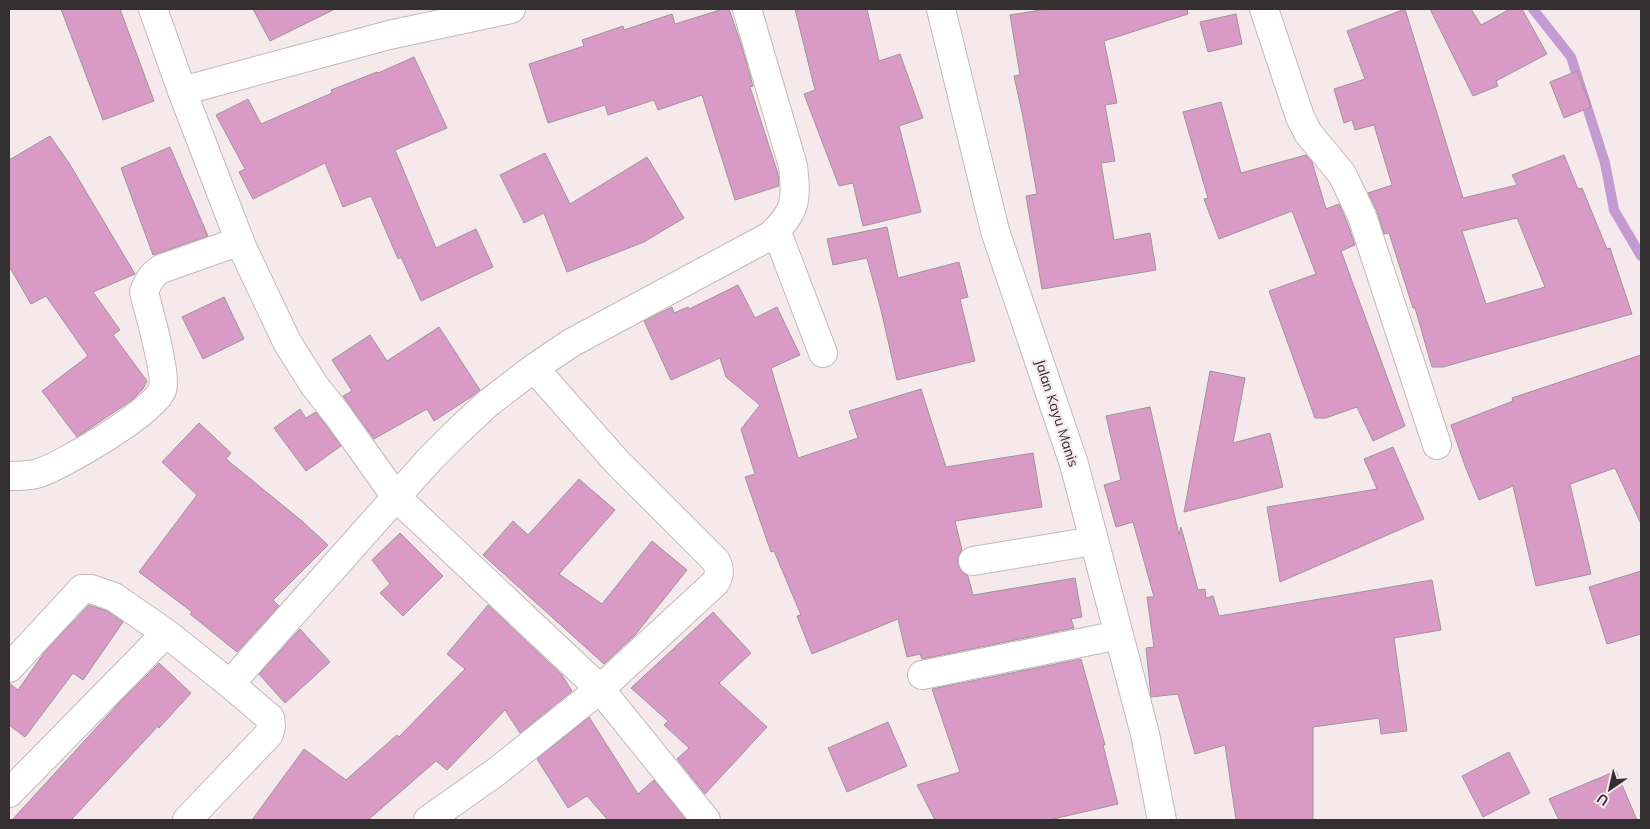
<svg xmlns="http://www.w3.org/2000/svg" width="1650" height="829" font-family="Mulish,sans-serif">
	<style>
		.lines { fill: none; stroke-linecap: round; stroke-linejoin: round }
		.stream { stroke: #c49ad2; stroke-width: 10 }
		.building { fill: #d99bc5; stroke: #9e959b; fill-rule: evenodd }
		.street-casing { stroke: #c4b8bb; stroke-width: 30 }
		.street { stroke: #fff; stroke-width: 28 }
		.labels { text-anchor: middle; stroke-width: 4.5; stroke-linejoin: round; paint-order: stroke }
		.street-label { font-size: 14px; fill: #343031; stroke: #f6e9ec }
	</style>
	<rect width="100%" height="100%" fill="#f6e9ec"/>
	<g class="lines">
		<path class="stream" d="M1533,9L1571,57L1605,163L1614,210L1641,256"/>
	</g>
	<path class="building" d="M61,9H120L154,101L103,120Z
		M253,9H335L270,41Z
		M723,9H729L742,47L753,86L750,87L778,174L779,186L735,200L702,95L658,110L654,100L608,115L605,105L548,123L529,64L584,46L582,40L623,26L624,30L672,14L675,24Z
		M795,9H867L879,61L900,54L923,118L899,126L921,212L863,226L853,183L839,186L804,94L815,90Z
		M1047,9H1187L1188,14L1104,41L1117,103L1105,105L1115,161L1101,163L1114,240L1150,233L1156,270L1042,289L1026,196L1037,194L1023,117L1014,76L1020,75L1010,15Z
		M1405,9L1463,198L1517,185L1512,175L1564,155L1578,189L1582,188L1607,249L1610,248L1632,314L1443,367H1432L1415,308H1413L1389,233L1384,234L1377,211L1368,193L1392,185L1374,125L1355,130L1352,120L1344,123L1334,89L1365,79L1347,31ZM1517,218L1545,287L1486,304L1462,231Z
		M1430,9H1471L1481,25L1510,9H1522L1547,54L1496,81L1498,86L1473,96Z
		M1236,14L1242,44L1208,52L1200,22Z
		M414,57L447,128L395,150L436,248L476,229L493,267L421,301L401,257L398,259L371,196L343,207L325,163L253,199L239,172L245,169L216,115L248,99L261,124L332,93L331,90L377,72L378,73Z
		M1577,71L1591,107L1564,118L1550,82Z
		M1221,102L1241,173L1306,155L1312,162L1326,209L1339,204L1347,222L1355,245L1341,251L1405,426L1373,441L1357,407L1326,418H1315L1269,291L1316,274L1292,211L1219,239L1204,199L1208,198L1183,112Z
		M50,136L69,163L135,274L93,292L120,330L113,335L147,381L143,389L132,400L77,437L42,391L88,356L46,296L31,304L9,266V160Z
		M170,147L208,236L153,255L121,168Z
		M545,153L570,204L647,157L684,218L644,242L567,272L544,213L524,223L500,175Z
		M887,227L898,278L959,262L968,297L960,299L975,361L897,380L881,310L867,258L833,265L827,239Z
		M738,285L755,318L777,307L800,355L771,368L798,458L858,438L849,411L921,389L946,467L1033,453L1042,507L955,521L962,550L958,556V564L961,571L968,576L973,595L1075,578L1082,617L1071,619L1074,628L922,659L920,654L907,657L898,619L812,654L797,616L801,615L774,551L771,552L745,477L755,474L741,429L760,405L726,377L720,358L671,380L644,321L672,307L674,313L688,307L689,309Z
		M224,297L244,339L203,359L182,317Z
		M439,327L480,390L471,397L434,421L427,409L374,439L343,396L352,391L332,360L370,335L387,361Z
		M1641,355V524L1615,468L1570,484L1591,574L1536,586L1513,486L1479,500L1465,466L1451,425L1513,401L1512,398Z
		M1210,371L1245,378L1233,443L1270,433L1283,487L1184,512Z
		M1150,407L1179,535L1181,527L1198,590L1205,589L1206,598L1213,596L1219,616L1432,580L1441,630L1394,638L1407,731L1381,734L1379,718L1313,727V820H1236L1225,745L1195,754L1178,694L1151,697L1146,648L1154,647L1147,597H1154L1133,522L1116,527L1104,485L1121,480L1106,416Z
		M300,409L306,418L316,412L341,446L306,471L274,428Z
		M199,423L231,453L226,459L302,521L328,545L273,600L279,606L237,652L190,614L192,612L139,572L197,495L162,462Z
		M1393,447L1424,519L1280,582L1267,507L1377,489L1364,459Z
		M579,479L615,510L559,574L602,604L652,541L687,570L635,635L604,664L483,555L513,521L528,535Z
		M400,533L443,576L403,616L380,593L390,584L372,560Z
		M1641,571V634L1607,644L1589,587Z
		M89,605L107,611L123,622L83,680L73,673L25,737L9,725V683L18,690L46,650Z
		M488,605L562,675L572,691L520,733L505,710L447,770L436,761L368,820H252L304,749L346,780L397,735L399,737L465,669L447,654Z
		M713,612L751,653L719,683L767,727L705,794L677,759L689,748L664,725L668,721L631,688Z
		M300,629L330,662L285,703L259,674Z
		M1081,659L1105,745H1103L1118,804L1049,820H935L917,785L960,772L932,689Z
		M159,663L191,693L159,728L158,726L71,820H12L119,703Z
		M589,717L638,794L654,780L686,820H608L587,796L568,808L537,759Z
		M888,722L907,766L847,792L828,748Z
		M1509,752L1530,793L1483,817L1462,776Z
		M1616,771L1637,820H1559L1549,799Z"/>
	<g class="lines">
		<defs>
			<path id="street" d="M153,9L182,91L242,247L287,342L314,385L337,414L396,497L430,459L456,433L487,404L534,368L571,343L770,236C796,212 797,201 793,166L747,9
				M941,9L995,231L1074,464L1145,734L1162,820
				M1264,9L1300,117L1308,133L1342,174L1362,216L1437,445
				M182,91L389,35L511,9
				M776,230L823,353
				M534,368L617,462L716,561C720,570 720,575 715,583L600,689L706,820
				M9,476C17,476 27,476 36,474C59,468 154,412 162,390C168,377 148,309 144,292C148,282 151,275 161,269L240,241
				M973,561L1093,541
				M9,668L82,589H91L114,597L166,633L230,684L270,718L271,726L269,734L187,820
				M922,675L1119,635
				M230,684L396,497L600,689L496,772L428,820
				M9,793L166,633"/>
		</defs>
		<use href="#street" class="street-casing"/>
		<use href="#street" class="street"/>
	</g>
	<g class="labels">
		<g class="street-label">
			<text transform="translate(1057 413) rotate(72)" y="5">Jalan Kayu Manis</text>
		</g>
	</g>
	<rect width="1650" height="829" fill="none" stroke="#343031" stroke-width="20"/>
	<g transform="translate(1610 789) rotate(214)" stroke="#f6e9ec" stroke-width="4" paint-order="stroke">
	<path d="M0-4L9 19L0 12L-9 19Z" fill="#343031"/>
	<text y="-8" font-size="14" font-weight="bold" text-anchor="middle" fill="#343031">U</text>
	</g>
</svg>
